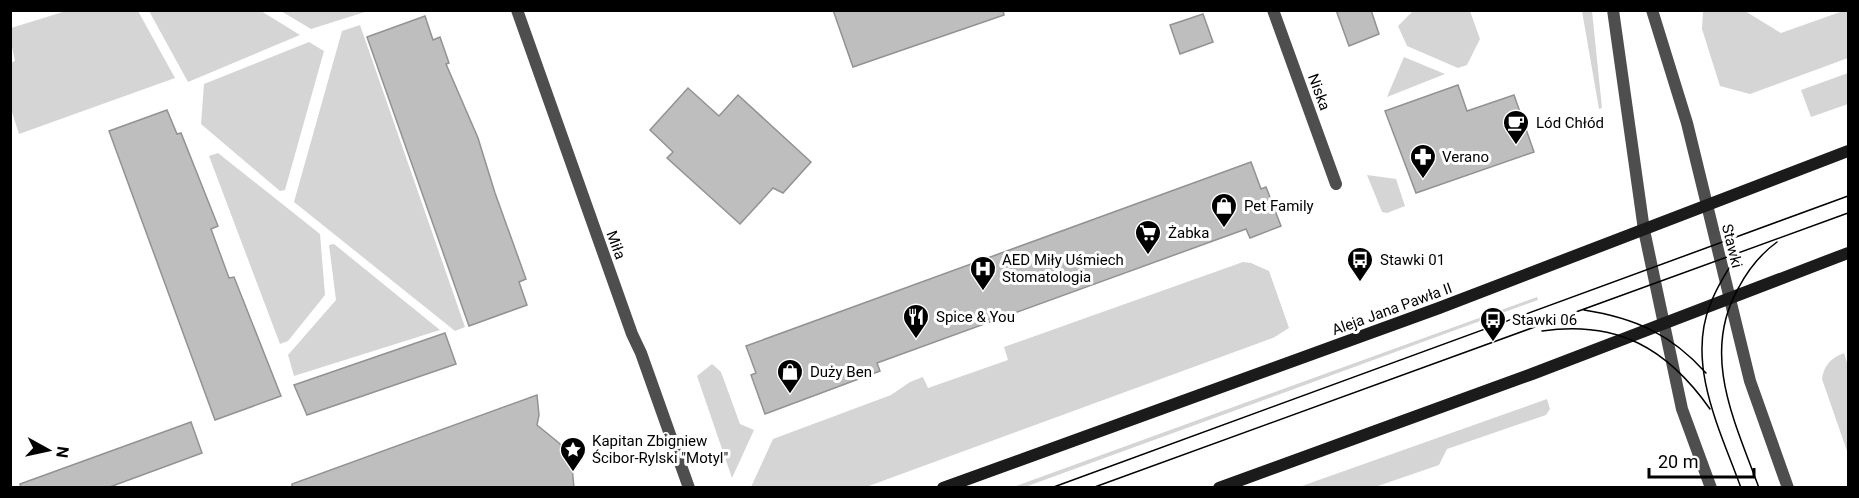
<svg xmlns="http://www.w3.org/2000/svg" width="1859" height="498" font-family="Roboto,sans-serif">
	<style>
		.green { fill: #d5d5d5 }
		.building { fill: #bebebe; stroke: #929292; stroke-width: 1.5 }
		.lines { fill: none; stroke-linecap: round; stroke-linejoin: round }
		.minor { stroke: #4e4e4e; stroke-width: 12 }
		.tertiary { stroke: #4e4e4e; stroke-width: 12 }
		.secondary { stroke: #1b1b1b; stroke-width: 12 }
		.tram { stroke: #000; stroke-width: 1.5 }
		.labels { text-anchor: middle; stroke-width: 6; stroke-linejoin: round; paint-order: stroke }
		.street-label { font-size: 15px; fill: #000; stroke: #fff }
		.poi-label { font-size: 15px; fill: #000; stroke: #fff; text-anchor: start }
	</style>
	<rect width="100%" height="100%" fill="#fff"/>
	<path class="green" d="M66,11H138L175,78L19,134L11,109V63L15,61L11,42V28Z
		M149,11H261L300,35L188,82Z
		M281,11H368L311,29Z
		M1413,11H1470L1480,39L1467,65L1458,68L1407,46L1398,26Z
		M1582,11H1592L1602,108L1599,109Z
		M1703,11H1745L1781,33L1843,11H1848V58L1750,94L1720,86L1702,29Z
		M360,25L465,327L455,331L294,202L342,31Z
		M309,42L324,51L285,190L280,191L201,124L204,84Z
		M1404,57L1445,74L1387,97Z
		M1848,73V104L1811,117L1801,90Z
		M218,153L320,234L325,295L288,341L280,344L209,156Z
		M1367,175L1396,179L1405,206L1387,213L1382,212Z
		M334,244L440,330L294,376L288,355L336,300L329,245Z
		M1243,262L1251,263L1269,271L1289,328L1273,338L866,487H751L773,439L891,395L910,382L923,377L928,388L1008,360L1004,347Z
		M1537,297L1538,300L1025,487H1013Z
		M1844,353L1848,366V454L1822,379C1824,365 1831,358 1844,353Z
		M712,364L721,372L740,424L754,430L732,478L697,376Z
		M1547,399L1550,409L1546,415L1447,449L1439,465L1375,487H1299Z"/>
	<path class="building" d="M833,10H1003L1004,15L853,67Z
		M1336,10H1371L1379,34L1349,46Z
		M1203,14L1213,42L1180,54L1170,25Z
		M425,16L433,40L440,37L449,63L446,64L478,138L495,193L526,279L519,282L527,305L469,326L367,37Z
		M1458,85L1467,111L1514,95L1534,152L1416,193L1385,111Z
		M688,88L719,116L738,95L811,162L783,193L773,188L740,224L667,158L673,152L650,130Z
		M167,110L177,134L181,133L218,226L211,229L229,278L234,277L281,396L215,420L109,131Z
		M1251,162L1261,189L1266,187L1281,226L1250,238L1246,229L877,363L880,371L765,414L751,375L756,373L746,346Z
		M445,333L456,364L307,415L294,385Z
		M537,395L539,415L537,425L559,443L567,452L572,467L574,488H292V484Z
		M191,422L202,453L107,488H21L20,484Z"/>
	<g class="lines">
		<path class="minor" d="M517,10L632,334L641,353L689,488
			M1273,10L1336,184"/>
		<path class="tertiary" d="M1613,10L1644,230L1682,409L1711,488
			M1652,10L1687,123L1750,381L1788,488"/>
		<path class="secondary" d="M943,488L1439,308L1848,151
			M1219,488L1532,374L1848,253"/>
		<path class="tram" d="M1739,253C1728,269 1717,286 1710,305C1686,365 1721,432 1741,488
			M1584,310C1635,318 1671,334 1706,373
			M1542,331C1617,320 1667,348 1710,409
			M1051,488L1848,196
			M1092,488L1848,213
			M1759,488C1735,422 1700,354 1739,287C1748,270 1762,253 1777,242"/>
	</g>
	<defs>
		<symbol id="cafe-pin" viewBox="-11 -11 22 30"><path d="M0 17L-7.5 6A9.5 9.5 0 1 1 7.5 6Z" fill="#000" stroke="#fff"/><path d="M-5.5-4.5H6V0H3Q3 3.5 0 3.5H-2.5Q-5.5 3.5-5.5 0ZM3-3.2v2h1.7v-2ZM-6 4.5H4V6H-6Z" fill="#fff"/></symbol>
		<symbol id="pharmacy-pin" viewBox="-11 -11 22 30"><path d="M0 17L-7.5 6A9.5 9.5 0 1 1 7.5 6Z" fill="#000" stroke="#fff"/><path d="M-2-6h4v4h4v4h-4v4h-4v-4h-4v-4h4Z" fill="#fff"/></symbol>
		<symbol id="shop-pin" viewBox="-11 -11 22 30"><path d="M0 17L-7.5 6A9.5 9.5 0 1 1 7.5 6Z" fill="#000" stroke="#fff"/><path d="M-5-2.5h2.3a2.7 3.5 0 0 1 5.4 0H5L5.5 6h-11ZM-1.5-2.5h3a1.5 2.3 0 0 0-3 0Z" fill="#fff"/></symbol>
		<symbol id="supermarket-pin" viewBox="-11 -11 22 30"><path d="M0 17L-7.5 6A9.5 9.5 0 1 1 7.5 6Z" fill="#000" stroke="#fff"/><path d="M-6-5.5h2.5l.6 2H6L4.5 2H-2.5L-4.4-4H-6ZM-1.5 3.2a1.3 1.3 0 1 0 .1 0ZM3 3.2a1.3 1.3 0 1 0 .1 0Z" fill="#fff"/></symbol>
		<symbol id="bus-pin" viewBox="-11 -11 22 30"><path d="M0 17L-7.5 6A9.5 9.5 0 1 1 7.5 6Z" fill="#000" stroke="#fff"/><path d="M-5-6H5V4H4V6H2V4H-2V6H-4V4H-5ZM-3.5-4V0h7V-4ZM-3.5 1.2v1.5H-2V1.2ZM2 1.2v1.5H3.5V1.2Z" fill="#fff"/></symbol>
		<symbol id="hospital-pin" viewBox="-11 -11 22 30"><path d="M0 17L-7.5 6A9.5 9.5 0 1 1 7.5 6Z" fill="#000" stroke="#fff"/><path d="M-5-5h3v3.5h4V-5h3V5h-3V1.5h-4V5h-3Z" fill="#fff"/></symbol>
		<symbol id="restaurant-pin" viewBox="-11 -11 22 30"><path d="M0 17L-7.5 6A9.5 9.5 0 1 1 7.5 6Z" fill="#000" stroke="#fff"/><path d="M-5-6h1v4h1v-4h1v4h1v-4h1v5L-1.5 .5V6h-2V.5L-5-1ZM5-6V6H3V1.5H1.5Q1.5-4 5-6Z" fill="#fff"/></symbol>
		<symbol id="sight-pin" viewBox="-11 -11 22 30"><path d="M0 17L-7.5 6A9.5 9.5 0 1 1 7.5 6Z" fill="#000" stroke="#fff"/><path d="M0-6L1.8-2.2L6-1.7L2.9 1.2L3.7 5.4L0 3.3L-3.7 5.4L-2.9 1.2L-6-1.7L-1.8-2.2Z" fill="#fff"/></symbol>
	</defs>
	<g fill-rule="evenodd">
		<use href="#cafe-pin" x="1501" y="108" width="30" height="40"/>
		<use href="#pharmacy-pin" x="1408" y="142" width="30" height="40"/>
		<use href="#shop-pin" x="1209" y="191" width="30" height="40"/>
		<use href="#supermarket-pin" x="1133" y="218" width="30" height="40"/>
		<use href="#bus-pin" x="1345" y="245" width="30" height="40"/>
		<use href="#hospital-pin" x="968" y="254" width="30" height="40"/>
		<use href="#restaurant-pin" x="901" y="302" width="30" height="40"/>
		<use href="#bus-pin" x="1478" y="305" width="30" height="40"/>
		<use href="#shop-pin" x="775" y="357" width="30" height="40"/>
		<use href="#sight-pin" x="558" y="435" width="30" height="40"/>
	</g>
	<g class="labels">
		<g class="street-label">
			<text transform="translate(1319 92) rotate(70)" y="5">Niska</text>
			<text transform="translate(616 245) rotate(70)" y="5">Miła</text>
			<text transform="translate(1732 246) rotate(76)" y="5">Stawki</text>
			<text transform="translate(1392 309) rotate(-20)" y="5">Aleja Jana Pawła II</text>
		</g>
		<g class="poi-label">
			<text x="1536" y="128">Lód Chłód</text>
			<text x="1442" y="162">Verano</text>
			<text x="1244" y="211">Pet Family</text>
			<text x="1168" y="238">Żabka</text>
			<text x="1002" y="265">AED Miły Uśmiech<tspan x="1002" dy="17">Stomatologia</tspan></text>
			<text x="1380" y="265">Stawki 01</text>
			<text x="936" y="322">Spice &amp; You</text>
			<text x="1512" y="325">Stawki 06</text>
			<text x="810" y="377">Duży Ben</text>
			<text x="592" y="446">Kapitan Zbigniew<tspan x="592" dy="17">Ścibor-Rylski "Motyl"</tspan></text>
		</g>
	</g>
	<rect width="1859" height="498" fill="none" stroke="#000000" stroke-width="24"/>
	<g transform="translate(48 450) rotate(98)" stroke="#ffffff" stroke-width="4.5" paint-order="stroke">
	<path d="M0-4.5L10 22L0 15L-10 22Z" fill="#000000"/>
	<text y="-9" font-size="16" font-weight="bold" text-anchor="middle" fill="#000000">N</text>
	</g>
	<path d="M1649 468v9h105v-9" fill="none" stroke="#000000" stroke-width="3"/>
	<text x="1658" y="468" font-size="18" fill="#000000" stroke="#ffffff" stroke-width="4.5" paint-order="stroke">20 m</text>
</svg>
